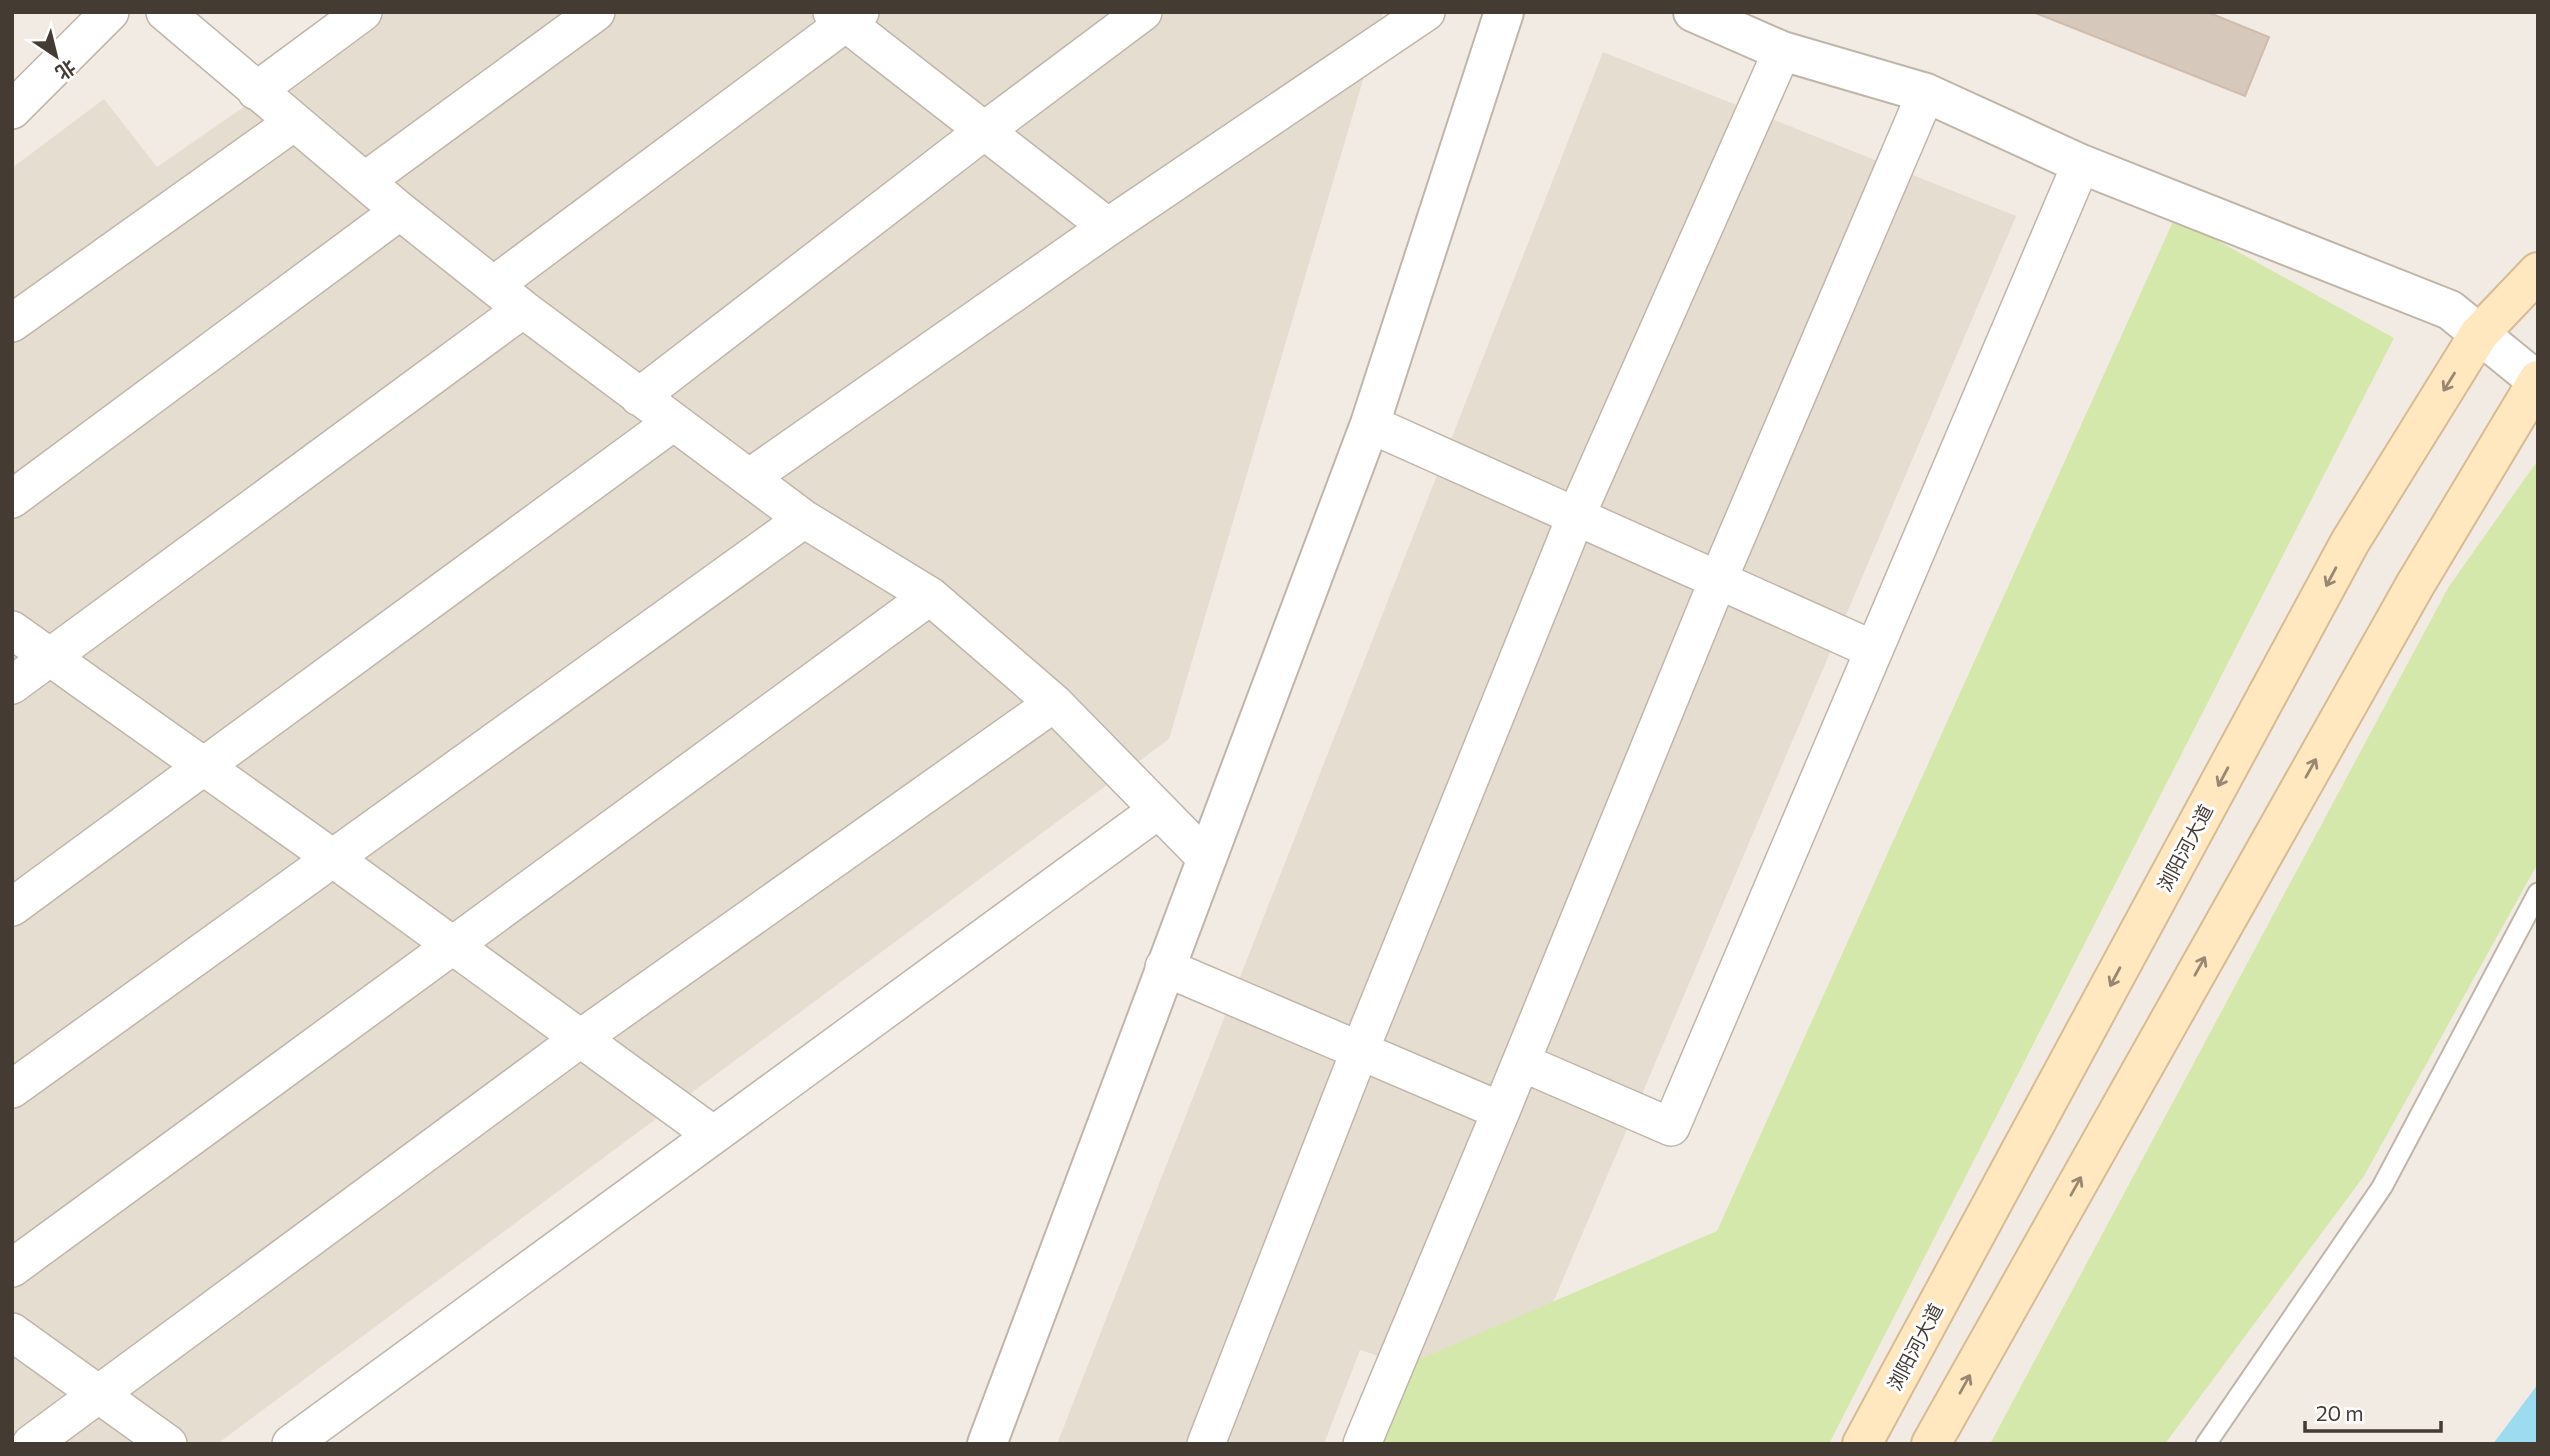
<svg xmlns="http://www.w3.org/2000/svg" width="2550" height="1456" font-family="Commissioner,'Noto Sans SC',sans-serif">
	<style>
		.residential { fill: #e6ddd1 }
		.green { fill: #d5e8ab }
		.water { fill: #9ddbf1 }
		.building { fill: #d7c8bc; stroke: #cfbcac; stroke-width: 2 }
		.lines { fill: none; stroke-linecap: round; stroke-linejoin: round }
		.service-casing { stroke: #c0b5a9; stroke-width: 23 }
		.minor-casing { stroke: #c0b5a9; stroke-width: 40 }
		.tertiary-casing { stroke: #c0b5a9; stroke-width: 42 }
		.secondary-casing { stroke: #d6bb94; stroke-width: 42 }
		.service { stroke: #fff; stroke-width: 19 }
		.minor { stroke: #fff; stroke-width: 37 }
		.tertiary { stroke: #fff; stroke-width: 38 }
		.secondary { stroke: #ffe7c0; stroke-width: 38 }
		.oneway { stroke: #988872 }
		.labels { text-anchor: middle; stroke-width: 6; stroke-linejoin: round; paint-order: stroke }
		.street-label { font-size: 19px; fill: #443b33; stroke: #fff }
	</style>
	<rect width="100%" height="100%" fill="#f2ebe3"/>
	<path class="residential" d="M381,12H1383L1169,739L217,1444H12V168L104,99L157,167Z
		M1603,52L2016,216L1512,1399L1360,1350L1324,1444H1057Z"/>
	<path class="green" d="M2175,217L2394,338L1829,1444H1348L1392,1371L1717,1231Z
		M2538,460V863L2364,1176L2165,1444H1990L2448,588Z"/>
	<path class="water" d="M2538,1384V1444H2493Z"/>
	<path class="building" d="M2033,12H2207L2269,37L2245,96Z"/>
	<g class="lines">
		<defs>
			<path id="service" d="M2206,1444L2382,1187L2538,893"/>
			<path id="minor" d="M165,12L400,211L523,309L804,519L930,596L1054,703L1206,858
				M832,12L1108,227
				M256,91L363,12
				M12,110L110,12
				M365,181L596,12
				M494,285L860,12
				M12,323L294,122
				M639,397L984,131L1143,12
				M1370,424L1874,650
				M749,478L1108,227L1426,12
				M12,499L400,211
				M12,630L334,859L712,1134
				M12,685L523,309
				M12,907L673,422
				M1164,967L1501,1111
				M1521,1062L1671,1127L2081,164
				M12,1089L804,519
				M12,1268L930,596
				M12,1332L168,1444
				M31,1444L581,1038L1054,703
				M291,1444L1158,810
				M1206,1444L1360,1050L1576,516L1782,51
				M1362,1444L1501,1111L1718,580L1926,93"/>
			<path id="tertiary" d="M1693,12L1782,51L1926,93L2081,164L2450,310L2537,381
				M987,1444L1370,424L1504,12"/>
			<path id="secondary" d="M1862,1444L2350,542L2479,334L2538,272
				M1931,1444L2415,585L2538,380"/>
		</defs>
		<use href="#service" class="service-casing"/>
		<use href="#minor" class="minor-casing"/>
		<use href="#tertiary" class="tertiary-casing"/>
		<use href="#secondary" class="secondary-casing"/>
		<use href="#service" class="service"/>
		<use href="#minor" class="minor"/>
		<use href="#tertiary" class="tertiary"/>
		<use href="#secondary" class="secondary"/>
	</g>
	<defs><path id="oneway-shaft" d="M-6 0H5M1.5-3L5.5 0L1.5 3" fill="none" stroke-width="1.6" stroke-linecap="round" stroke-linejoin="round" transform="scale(1.75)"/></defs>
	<g class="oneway">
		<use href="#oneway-shaft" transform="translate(2449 382) rotate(122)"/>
		<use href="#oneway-shaft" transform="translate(2331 577) rotate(118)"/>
		<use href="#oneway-shaft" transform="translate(2311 768) rotate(-61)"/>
		<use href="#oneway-shaft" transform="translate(2223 777) rotate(118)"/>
		<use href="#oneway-shaft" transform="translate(2200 966) rotate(-61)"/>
		<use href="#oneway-shaft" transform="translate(2115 977) rotate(118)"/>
		<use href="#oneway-shaft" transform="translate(2076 1186) rotate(-61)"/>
		<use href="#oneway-shaft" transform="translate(1965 1384) rotate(-61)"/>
	</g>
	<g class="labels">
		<g class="street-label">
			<text transform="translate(2185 848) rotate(-62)" y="7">浏阳河大道</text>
			<text transform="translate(1915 1347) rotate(-62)" y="7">浏阳河大道</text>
		</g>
	</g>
	<rect width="2550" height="1456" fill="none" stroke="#443b33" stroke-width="28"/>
	<g transform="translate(56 56) rotate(145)" stroke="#ffffff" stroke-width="5" paint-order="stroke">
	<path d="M0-5L12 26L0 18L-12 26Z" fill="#443b33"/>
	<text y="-10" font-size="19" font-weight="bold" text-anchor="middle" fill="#443b33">北</text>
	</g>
	<path d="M2305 1421v10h136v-10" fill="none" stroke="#443b33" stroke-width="3.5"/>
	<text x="2316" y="1421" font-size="21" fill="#443b33" stroke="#ffffff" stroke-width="5" paint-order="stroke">20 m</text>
</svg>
